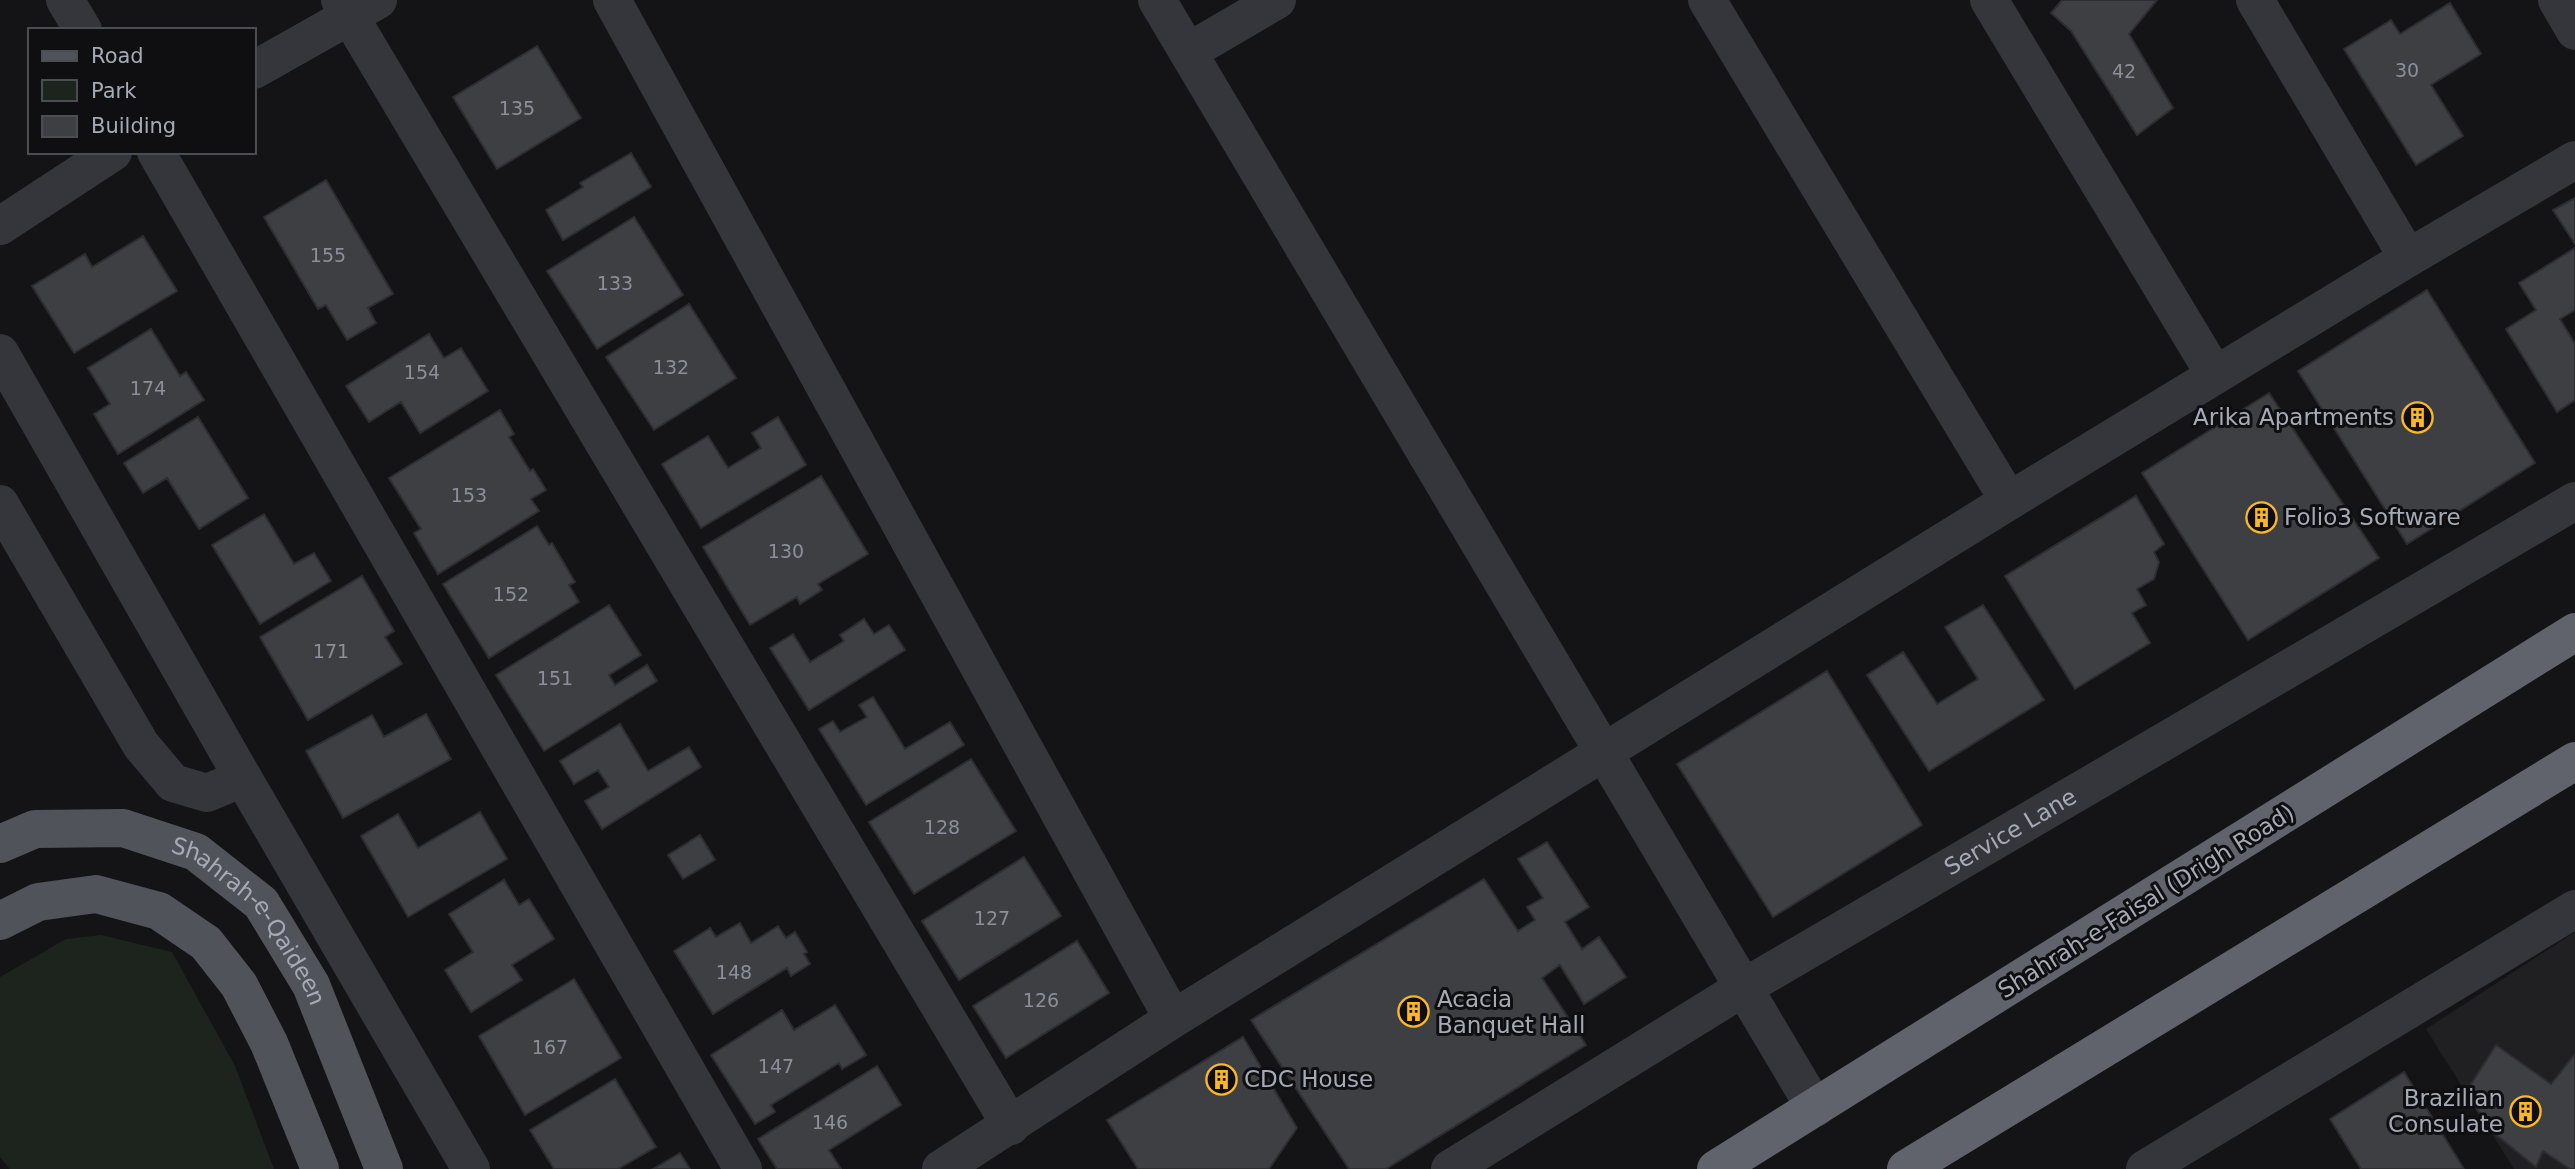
<svg xmlns="http://www.w3.org/2000/svg" width="2575" height="1169" font-family="'DejaVu Sans',sans-serif">
	<style>
		.built { fill: #202023 }
		.green { fill: #1c241d }
		.building { fill: #3e3f43; stroke: #2e2e32; stroke-width: 2 }
		.lines { fill: none; stroke-linecap: round; stroke-linejoin: round }
		.street { stroke: #35363b; stroke-width: 38 }
		.primary { stroke: #51535a; stroke-width: 38 }
		.highway { stroke: #61636c; stroke-width: 38 }
		.labels { text-anchor: middle; stroke-width: 6; stroke-linejoin: round; paint-order: stroke }
		.number-label { font-size: 19px; fill: #8b8f9a }
		.poi-label { font-size: 23px; fill: #a5aab7; stroke: #0f0f11; text-anchor: start }
		.street-label { font-size: 23px; fill: #a5aab7; stroke: #0f0f11 }
	</style>
	<rect width="100%" height="100%" fill="#141416"/>
	<path class="built" d="M2575,932V1169H2514L2426,1029Z"/>
	<path class="green" d="M101,935L172,952L235,1066L274,1169H10L0,1157V977L66,939Z"/>
	<path class="building" d="M2062,0H2157L2129,34L2173,108L2137,135L2071,31L2051,13Z
		M2450,3L2481,54L2431,85L2463,136L2416,165L2344,49L2391,20L2400,34Z
		M537,46L581,118L497,169L453,97Z
		M631,153L651,187L563,240L546,210L583,187L580,183Z
		M326,180L393,294L368,308L376,323L347,340L326,305L318,309L264,217Z
		M2575,198V244L2553,210Z
		M634,217L683,295L597,349L547,271Z
		M143,236L177,291L74,353L32,286L85,254L92,267Z
		M2575,248V310L2560,319L2575,344V400L2557,412L2506,329L2536,310L2519,283Z
		M2427,290L2535,463L2407,544L2298,371Z
		M689,304L736,378L654,430L606,357Z
		M151,329L180,376L186,372L204,400L118,454L94,414L110,404L88,368Z
		M429,334L444,358L461,348L488,391L420,433L401,402L369,422L346,386Z
		M2269,393L2379,558L2248,640L2142,473Z
		M500,410L514,434L509,437L530,471L533,469L546,490L531,499L539,511L438,574L414,533L421,529L389,478Z
		M198,417L248,498L199,529L167,478L143,493L124,463Z
		M778,417L806,465L701,528L662,464L708,436L728,468L761,448L752,433Z
		M821,476L868,554L818,584L822,590L800,604L797,597L750,625L703,547Z
		M2136,496L2164,544L2154,552L2159,562L2154,579L2137,589L2146,605L2132,613L2150,643L2075,689L2005,576Z
		M264,514L294,564L314,553L331,581L260,624L212,545Z
		M537,526L549,545L552,543L575,582L569,585L579,602L489,658L443,584Z
		M362,576L394,631L385,637L402,664L308,720L260,637Z
		M609,605L641,655L609,675L615,685L647,665L657,681L544,751L496,675Z
		M1983,605L2044,700L1929,771L1867,675L1903,652L1937,704L1978,679L1945,627Z
		M864,619L874,634L889,625L905,650L809,710L770,648L793,634L810,662L844,641L840,635Z
		M1827,671L1922,825L1773,917L1677,764Z
		M873,697L905,749L950,722L964,745L866,805L819,729L833,721L840,732L867,717L859,705Z
		M426,714L451,759L343,818L306,751L372,715L384,737Z
		M620,724L648,771L689,747L701,767L602,829L585,801L609,787L598,770L574,784L560,761Z
		M971,759L1016,831L914,894L869,822Z
		M480,812L507,859L408,917L361,836L398,814L418,848Z
		M700,835L715,860L683,879L668,855Z
		M1547,842L1589,907L1565,922L1582,949L1599,937L1626,977L1584,1004L1560,965L1542,978L1586,1045L1386,1169H1349L1251,1020L1484,879L1518,931L1535,920L1527,907L1543,898L1518,859Z
		M1024,857L1061,916L959,980L922,921Z
		M504,880L519,905L529,899L554,939L512,965L522,980L471,1012L445,970L473,952L449,914Z
		M740,923L751,943L778,926L786,938L795,932L807,952L804,954L810,964L791,976L787,968L713,1014L674,951L710,928L716,937Z
		M1077,941L1109,993L1006,1058L973,1006Z
		M574,979L621,1058L525,1115L479,1036Z
		M835,1005L866,1055L842,1069L839,1063L771,1105L775,1112L755,1124L711,1055L782,1010L794,1030Z
		M1243,1037L1297,1128L1269,1169H1138L1107,1120Z
		M2496,1045L2551,1084L2575,1054V1169H2570L2543,1151L2536,1167L2490,1130L2466,1092Z
		M877,1066L901,1105L829,1150L841,1169H777L758,1139Z
		M2404,1072L2464,1169H2361L2330,1119Z
		M615,1079L656,1147L618,1169H554L530,1130Z
		M680,1153L690,1169H653Z"/>
	<g class="lines">
		<g class="street">
			<path d="M65,0L83,30"/>
			<path d="M340,0L1011,1126"/>
			<path d="M612,0L1173,1019"/>
			<path d="M1157,0L1815,1108"/>
			<path d="M1707,0L2009,501"/>
			<path d="M1989,0L2215,375"/>
			<path d="M2255,0L2408,258"/>
			<path d="M2557,0L2575,31"/>
			<path d="M1188,52L1277,0"/>
			<path d="M254,70L378,0"/>
			<path d="M156,152L743,1169"/>
			<path d="M0,226L113,152"/>
			<path d="M0,353L243,778L471,1169"/>
			<path d="M0,504L141,745L173,783L207,793L243,778"/>
			<path d="M941,1169L1173,1019L2009,501L2408,258L2575,160"/>
			<path id="s1" d="M1450,1169L1743,988L2575,501"/>
			<path d="M2145,1169L2575,909"/>
		</g>
		<g class="primary">
			<path id="s2" d="M0,844L35,829L123,828L196,852L261,903L311,985L384,1169"/>
			<path d="M0,921L38,902L96,894L159,911L206,943L239,985L269,1043L320,1169"/>
		</g>
		<path class="highway" d="M1716,1169L2575,632
			M1906,1169L2575,761"/>
	</g>
	<defs>
		<symbol id="building-ring" viewBox="-11 -11 22 22"><circle r="9.5" fill="#0f0f11" stroke="#fab728" stroke-width="1.5"/><path d="M-4-6H4V6H1V3H-1V6H-4ZM-2.5-4.3h1.7v1.8h-1.7ZM.8-4.3h1.7v1.8H.8ZM-2.5-1h1.7V.8h-1.7ZM.8-1h1.7V.8H.8Z" fill="#fab728"/></symbol>
	</defs>
	<g fill-rule="evenodd">
		<use href="#building-ring" x="2400" y="400" width="35" height="35"/>
		<use href="#building-ring" x="2244" y="500" width="35" height="35"/>
		<use href="#building-ring" x="1396" y="994" width="35" height="35"/>
		<use href="#building-ring" x="1204" y="1062" width="35" height="35"/>
		<use href="#building-ring" x="2508" y="1094" width="35" height="35"/>
	</g>
	<g class="labels">
		<g class="number-label">
			<text x="2407" y="77">30</text>
			<text x="2124" y="78">42</text>
			<text x="517" y="115">135</text>
			<text x="328" y="262">155</text>
			<text x="615" y="290">133</text>
			<text x="671" y="374">132</text>
			<text x="422" y="379">154</text>
			<text x="148" y="395">174</text>
			<text x="469" y="502">153</text>
			<text x="786" y="558">130</text>
			<text x="511" y="601">152</text>
			<text x="331" y="658">171</text>
			<text x="555" y="685">151</text>
			<text x="942" y="834">128</text>
			<text x="992" y="925">127</text>
			<text x="734" y="979">148</text>
			<text x="1041" y="1007">126</text>
			<text x="550" y="1054">167</text>
			<text x="776" y="1073">147</text>
			<text x="830" y="1129">146</text>
		</g>
		<g class="poi-label">
			<text x="2394" y="425" text-anchor="end">Arika Apartments</text>
			<text x="2284" y="525">Folio3 Software</text>
			<text x="1437" y="1007">Acacia<tspan x="1437" dy="26">Banquet Hall</tspan></text>
			<text x="1244" y="1087">CDC House</text>
			<text x="2503" y="1106" text-anchor="end">Brazilian<tspan x="2503" dy="26">Consulate</tspan></text>
		</g>
		<g class="street-label">
			<text dy="8" stroke="none"><textPath href="#s1" startOffset="654">Service Lane</textPath></text>
			<text transform="translate(2146 901) rotate(-32)" y="8">Shahrah-e-Faisal (Drigh Road)</text>
			<text dy="8" stroke="none"><textPath href="#s2" startOffset="290">Shahrah-e-Qaideen</textPath></text>
		</g>
	</g>
	<rect x="28" y="28" width="228" height="126" fill="#0f0f11" stroke="#4b4d53" stroke-width="2"/>
	<rect x="42" y="51" width="35" height="10" fill="#51535a" stroke="#4b4d53" stroke-width="2"/>
	<text x="91" y="63" font-size="21" fill="#a5aab7">Road</text>
	<rect x="42" y="80" width="35" height="21" fill="#1c241d" stroke="#4b4d53" stroke-width="2"/>
	<text x="91" y="98" font-size="21" fill="#a5aab7">Park</text>
	<rect x="42" y="116" width="35" height="21" fill="#3e3f43" stroke="#4b4d53" stroke-width="2"/>
	<text x="91" y="133" font-size="21" fill="#a5aab7">Building</text>
</svg>
